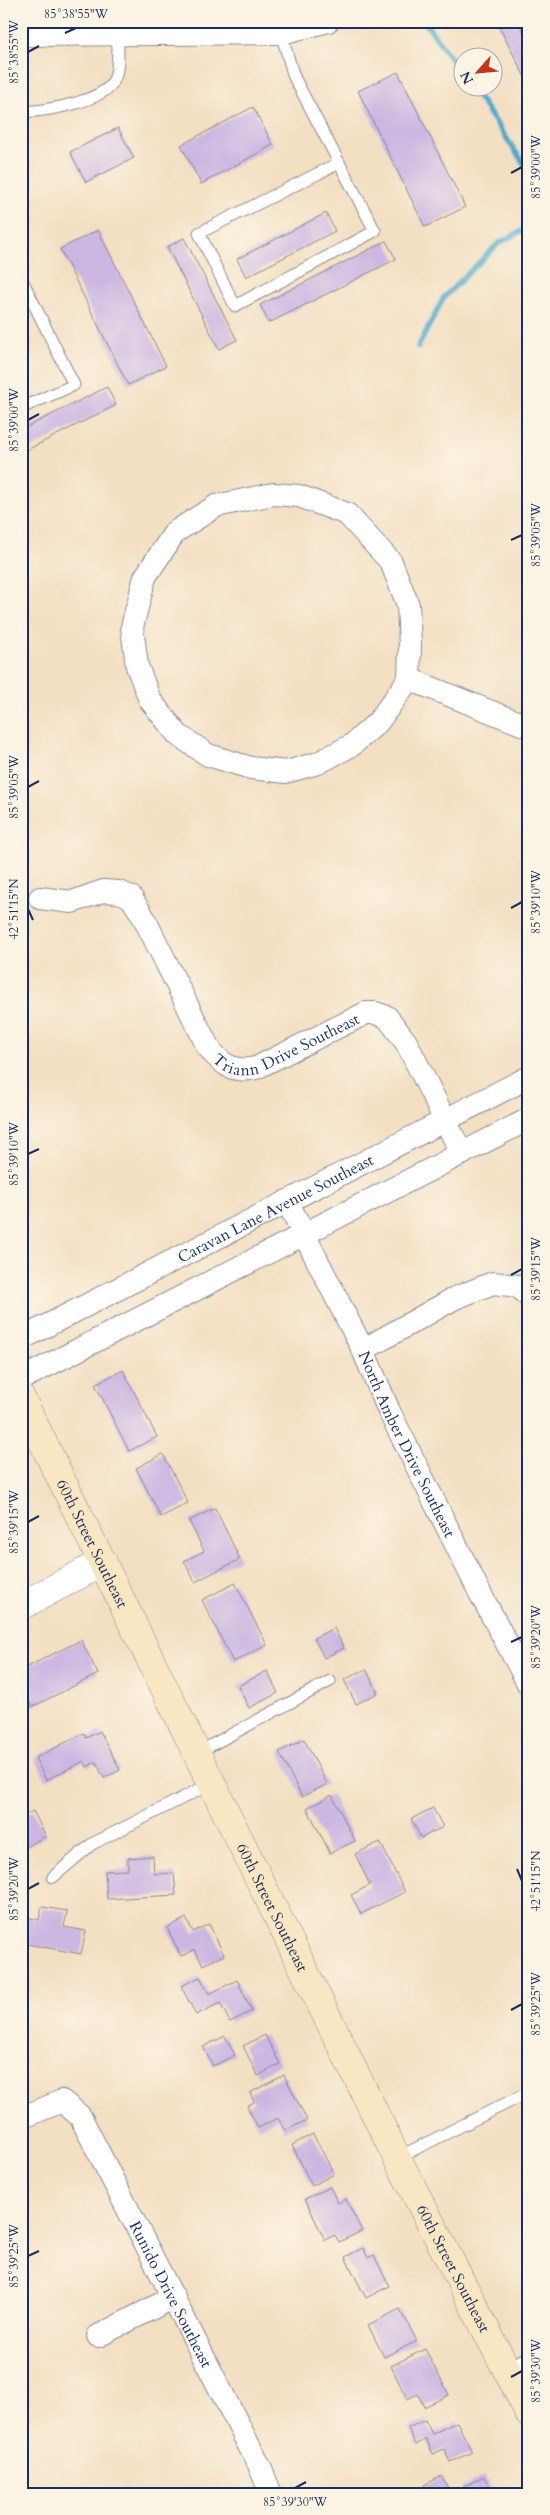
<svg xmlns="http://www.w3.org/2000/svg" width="550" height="2515" font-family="Cardo,serif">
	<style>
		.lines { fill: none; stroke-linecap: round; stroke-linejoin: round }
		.stream { stroke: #4ea9cc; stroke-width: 5.5 }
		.building { fill: #cbb7e2 }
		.service-casing { stroke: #878790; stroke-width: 13 }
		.minor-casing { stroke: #878790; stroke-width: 24 }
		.tertiary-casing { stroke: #878790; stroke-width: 29 }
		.secondary-casing { stroke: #878790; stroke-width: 29 }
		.service { stroke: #fff; stroke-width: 11 }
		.minor { stroke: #fff; stroke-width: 22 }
		.tertiary { stroke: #fff; stroke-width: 28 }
		.secondary { stroke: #f9e7c3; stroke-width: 28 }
		.ticks { fill: none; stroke: #1b2f5e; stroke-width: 2 }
		.labels { text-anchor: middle; stroke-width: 4; stroke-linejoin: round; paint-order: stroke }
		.street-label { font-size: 16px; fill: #1b2f5e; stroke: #fcf5e5 }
		.neatline { fill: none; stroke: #1b2f5e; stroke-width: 2 }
		.ticks-label { font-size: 12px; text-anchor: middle; fill: #1b2f5e }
	</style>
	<rect width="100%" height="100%" fill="#fcf5e5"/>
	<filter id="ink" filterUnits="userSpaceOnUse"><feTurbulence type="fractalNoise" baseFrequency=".02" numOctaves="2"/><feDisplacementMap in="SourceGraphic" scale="10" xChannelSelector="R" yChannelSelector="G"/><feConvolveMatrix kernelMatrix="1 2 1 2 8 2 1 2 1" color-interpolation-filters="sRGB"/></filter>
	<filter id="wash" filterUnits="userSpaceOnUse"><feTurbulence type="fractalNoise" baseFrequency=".0096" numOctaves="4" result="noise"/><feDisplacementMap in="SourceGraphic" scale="20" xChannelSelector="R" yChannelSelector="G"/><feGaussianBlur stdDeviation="1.12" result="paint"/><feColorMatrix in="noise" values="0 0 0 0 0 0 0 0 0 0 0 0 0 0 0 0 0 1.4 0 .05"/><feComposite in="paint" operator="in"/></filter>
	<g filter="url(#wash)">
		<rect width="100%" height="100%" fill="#f3dfc2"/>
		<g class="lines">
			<path class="stream" d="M424,21L462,74
				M472,88L529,171
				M418,347L444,297L499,243L529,227"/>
		</g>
		<g id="blocks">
			<path class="building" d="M496,21H518L529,42V85Z
				M398,72L465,207L425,227L358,91Z
				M253,107L273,145L201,184L181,145Z
				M118,128L134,158L86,182L70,152Z
				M326,213L335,231L246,277L237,259Z
				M98,230L166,366L128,385L60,249Z
				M184,238L237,340L219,349L167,247Z
				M386,241L396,259L269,323L260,305Z
				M107,387L116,405L21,453V430Z
				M123,1370L157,1437L129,1451L95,1384Z
				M163,1454L188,1503L161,1517L136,1468Z
				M215,1508L240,1559L195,1582L184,1561L204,1551L189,1521Z
				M235,1583L267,1645L233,1662L202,1600Z
				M334,1628L344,1648L324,1658L314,1638Z
				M81,1640L98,1674L32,1707L21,1686V1670Z
				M366,1669L378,1693L356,1704L344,1680Z
				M267,1671L278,1693L249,1708L238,1686Z
				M100,1731L120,1770L104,1778L96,1762L87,1767L84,1761L46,1780L35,1758L84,1733L86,1738Z
				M304,1739L327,1784L302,1797L279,1752Z
				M332,1795L355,1841L330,1853L307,1808Z
				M433,1808L443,1827L421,1838L411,1819Z
				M33,1811L46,1836L24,1848L21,1842V1817Z
				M380,1842L405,1892L361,1914L351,1895L370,1885L355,1854Z
				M153,1856L154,1874L174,1873L176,1895L107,1899L105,1871L128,1870V1858Z
				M42,1907L67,1911L64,1927L86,1931L81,1954L21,1943V1916L39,1920Z
				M186,1918L193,1932L209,1924L224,1955L203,1965L195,1950L181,1956L167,1928Z
				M200,1977L209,1994L237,1980L252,2011L230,2022L220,2003L196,2015L181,1986Z
				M265,2035L280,2064L258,2076L243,2046Z
				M225,2036L235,2055L213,2066L203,2047Z
				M284,2075L307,2120L285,2131L278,2118L258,2128L247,2106L254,2102L250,2093Z
				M313,2134L334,2174L312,2186L292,2145Z
				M330,2187L338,2203L346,2199L362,2231L339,2242L335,2235L325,2240L305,2199Z
				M363,2248L368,2258L374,2255L389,2286L366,2298L345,2257Z
				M400,2309L417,2341L384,2357L368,2325Z
				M425,2349L449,2395L424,2407L418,2394L407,2399L391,2366Z
				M425,2420L432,2434L457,2422L472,2452L450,2462L444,2449L433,2454L426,2439L416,2445L408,2428Z
				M442,2476L450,2493L428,2494L424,2485Z
				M484,2476L493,2494H466L463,2487Z"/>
		</g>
	</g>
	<g filter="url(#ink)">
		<use href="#blocks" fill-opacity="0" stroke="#878790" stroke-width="1"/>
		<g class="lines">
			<defs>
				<path id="service" d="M281,33L294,77L375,231L235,306L199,233L339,163
					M21,111C43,113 105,101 114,80C120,67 117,47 118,33
					M21,278L74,385L21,408
					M197,1753L330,1681
					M53,1877L92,1844L212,1783
					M397,2158L529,2092"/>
				<g id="minor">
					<path d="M21,35L281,33L328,21"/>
					<path d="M273,494L299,496L347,514L391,562L408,605L410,646L409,679L378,722L352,745L318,763L286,772L251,768L208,755L178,735L150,700L137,666L132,627L145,577L175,532L216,506Z"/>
					<path d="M409,679L529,727"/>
					<path id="s1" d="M40,898L72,902L103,891L119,892L131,897L144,918L208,1047C222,1065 233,1073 256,1068L366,1013H375L387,1017L406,1042L462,1154"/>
					<path id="s2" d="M287,1201L363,1350L389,1411L480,1593L529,1685"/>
					<path id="s3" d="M21,1339L529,1077"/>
					<path d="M363,1350L455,1298L493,1283L518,1286L529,1297"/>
					<path d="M21,1379L529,1119"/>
					<path id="s4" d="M21,2118L62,2101L80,2116L260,2467L271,2494"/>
					<path d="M98,2336L174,2297"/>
					<path d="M510,2374L529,2362"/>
				</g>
				<path id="tertiary" d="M21,1606L103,1562"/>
				<g id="secondary">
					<path id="s5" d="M21,1398L397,2158L529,2413"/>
				</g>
			</defs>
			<use href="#service" class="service-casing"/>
			<use href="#minor" class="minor-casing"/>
			<use href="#tertiary" class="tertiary-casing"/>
			<use href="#secondary" class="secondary-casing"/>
			<use href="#service" class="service"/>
			<use href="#minor" class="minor"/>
			<use href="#tertiary" class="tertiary"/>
			<use href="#secondary" class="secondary"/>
		</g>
	</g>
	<path class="ticks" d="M65,33L76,28M28,52L39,46M511,173L522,167M28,420L39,414M511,540L522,535M28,787L39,781M511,908L522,902M28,909L33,920M28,1154L39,1149M511,1275L522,1269M28,1522L39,1516M511,1642L522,1637M517,1869L522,1881M28,1889L39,1883M511,2010L522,2004M28,2256L39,2251M511,2377L522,2371M295,2488L306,2482"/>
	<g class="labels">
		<g class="street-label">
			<text dy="6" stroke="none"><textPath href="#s1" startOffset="354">Triann Drive Southeast</textPath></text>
			<text dy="6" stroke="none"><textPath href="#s3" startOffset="286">Caravan Lane Avenue Southeast</textPath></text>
			<text dy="6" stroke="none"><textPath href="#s2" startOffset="271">North Amber Drive Southeast</textPath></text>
			<text dy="6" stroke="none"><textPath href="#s5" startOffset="162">60th Street Southeast</textPath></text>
			<text dy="6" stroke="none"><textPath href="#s5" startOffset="568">60th Street Southeast</textPath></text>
			<text dy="6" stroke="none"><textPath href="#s5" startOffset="972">60th Street Southeast</textPath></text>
			<text dy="6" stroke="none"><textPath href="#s4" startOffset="268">Runido Drive Southeast</textPath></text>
		</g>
	</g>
	<rect width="550" height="2515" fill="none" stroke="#fcf5e5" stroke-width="55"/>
	<g transform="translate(478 72) rotate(243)"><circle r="24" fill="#fcf5e5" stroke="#a2a6af"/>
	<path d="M0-4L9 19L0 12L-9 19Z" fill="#c8321e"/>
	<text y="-8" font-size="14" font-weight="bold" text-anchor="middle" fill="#1b2f5e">N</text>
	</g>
	<rect x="28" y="28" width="494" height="2460" class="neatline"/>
	<g class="ticks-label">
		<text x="76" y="18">85°38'55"W</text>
		<text transform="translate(14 52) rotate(-90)" y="4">85°38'55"W</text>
		<text transform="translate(536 167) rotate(-90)" y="4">85°39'00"W</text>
		<text transform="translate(14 420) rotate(-90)" y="4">85°39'00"W</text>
		<text transform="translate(536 535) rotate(-90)" y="4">85°39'05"W</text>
		<text transform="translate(14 787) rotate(-90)" y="4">85°39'05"W</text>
		<text transform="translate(536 902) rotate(-90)" y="4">85°39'10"W</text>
		<text transform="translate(14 909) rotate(-90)" y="4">42°51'15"N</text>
		<text transform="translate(14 1154) rotate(-90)" y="4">85°39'10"W</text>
		<text transform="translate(536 1269) rotate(-90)" y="4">85°39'15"W</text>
		<text transform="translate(14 1522) rotate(-90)" y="4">85°39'15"W</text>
		<text transform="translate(536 1637) rotate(-90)" y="4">85°39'20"W</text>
		<text transform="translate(536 1881) rotate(-90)" y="4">42°51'15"N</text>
		<text transform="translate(14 1889) rotate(-90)" y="4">85°39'20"W</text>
		<text transform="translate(536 2004) rotate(-90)" y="4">85°39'25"W</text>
		<text transform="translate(14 2256) rotate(-90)" y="4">85°39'25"W</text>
		<text transform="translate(536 2371) rotate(-90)" y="4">85°39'30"W</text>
		<text x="295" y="2506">85°39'30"W</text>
	</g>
</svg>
